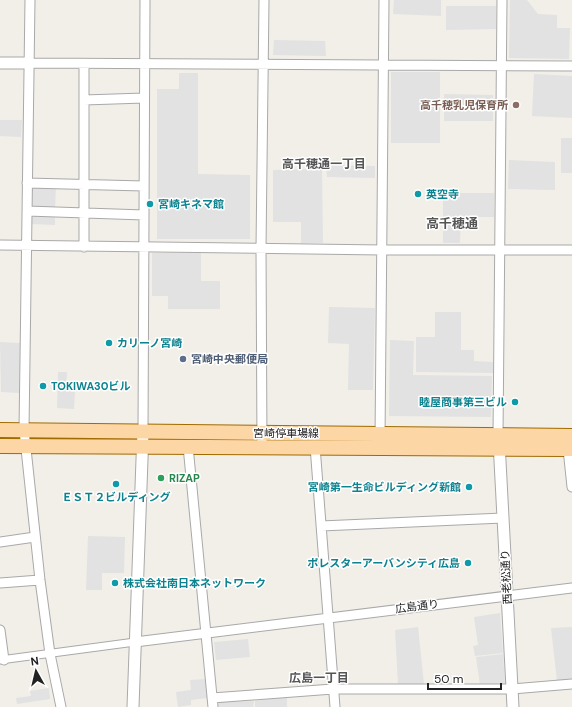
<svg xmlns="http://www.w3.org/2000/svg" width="572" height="707" font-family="'DM Sans','Noto Sans JP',sans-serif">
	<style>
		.parking { fill: #e2e2e2 }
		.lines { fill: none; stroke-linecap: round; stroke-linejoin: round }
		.pedestrian-casing { stroke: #a9a9a9; stroke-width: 9 }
		.minor-casing { stroke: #a9a9a9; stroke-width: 11 }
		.tertiary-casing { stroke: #a9a9a9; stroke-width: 13 }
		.primary-casing { stroke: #a06b00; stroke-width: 16 }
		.pedestrian { stroke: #fff; stroke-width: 7 }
		.minor { stroke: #fff; stroke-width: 9 }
		.tertiary { stroke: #fff; stroke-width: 11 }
		.primary { stroke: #fcd6a4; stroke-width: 14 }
		.education-dot { fill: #8d6e63; stroke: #fff; stroke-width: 1.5 }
		.culture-dot { fill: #0f9aa8; stroke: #fff; stroke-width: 1.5 }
		.service-dot { fill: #5c6f8a; stroke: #fff; stroke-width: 1.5 }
		.leisure-dot { fill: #2e9e5b; stroke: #fff; stroke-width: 1.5 }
		.labels { text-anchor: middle; stroke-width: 3; stroke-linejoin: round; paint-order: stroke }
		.education-label { font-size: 11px; font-weight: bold; fill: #785e54; stroke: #fff; text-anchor: end }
		.culture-label { font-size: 11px; font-weight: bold; fill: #0d838f; stroke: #fff; text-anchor: start }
		.service-label { font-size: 11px; font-weight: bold; fill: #4e5e75; stroke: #fff; text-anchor: start }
		.street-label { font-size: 11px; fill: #222; stroke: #fff }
		.leisure-label { font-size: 11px; font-weight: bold; fill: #27864d; stroke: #fff; text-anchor: start }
		.neighbourhood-label { font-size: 12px; font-weight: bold; fill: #555; stroke: #fff }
		.quarter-label { font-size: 13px; font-weight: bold; fill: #555; stroke: #fff }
	</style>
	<rect width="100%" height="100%" fill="#f2efe9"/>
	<path class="parking" d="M394,0H441V16L393,14Z
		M510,0H527L538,14L557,15V28H570L569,59L509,58Z
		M446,6H496V29L446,30Z
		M274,40L325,41L326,56L273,55Z
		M391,72H440V143H391Z
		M179,73H198V174L250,175V239H157V89H179Z
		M534,74L572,76V118L532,116Z
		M444,94L493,95V121H444Z
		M0,120H22L21,137L0,136Z
		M561,138H572V173H561Z
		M509,160L555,162V190L508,189Z
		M326,165L375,166V178L327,177Z
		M322,169L323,243H301V222H273V170Z
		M32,185L56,186L55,210L31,209Z
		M443,193H494V217H461L460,243H443Z
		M30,213L55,214V225L30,224Z
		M152,253H201V281H220V309H168V296H152Z
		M329,307L375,308L373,390H348L349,344L328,343Z
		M435,312H461V350H474V361L493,362V373L416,372V337H435Z
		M390,340L414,341L413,375L492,376L491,417L389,416Z
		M0,342L20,343L19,393L1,392Z
		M58,372H67L66,389L75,391L74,409L57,408Z
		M88,536L125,537L124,573H102V590H86Z
		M500,613L503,653L475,656L473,646L478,645L474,617Z
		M418,627L424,684H398L395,630Z
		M572,627V680L557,681L551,628Z
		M248,639L250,657L216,660L214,642Z
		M503,654L505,683L503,685H480L476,657Z
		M207,679V698L191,700V705L178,707L176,692L191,690L190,680Z
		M49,688L50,699L17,704L16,698L31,696L30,691Z
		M287,697V707H255V701Z
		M254,701L253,707H217L219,702Z"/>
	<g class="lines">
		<defs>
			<path id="pedestrian" d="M0,660L135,642"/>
			<path id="minor" d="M30,0L24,430L40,580L50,654L61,707
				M29,63L572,66
				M84,64V247
				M84,100L144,98
				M27,183L144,186
				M27,211L144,215
				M0,245L383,250H572
				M143,432L145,0
				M498,435L502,0
				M380,440L384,0
				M569,445L568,449L572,487
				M188,446L213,707
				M315,446L335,707
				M262,447L261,248L264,0
				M321,526L503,518
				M0,542L35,537
				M0,583L40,580
				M0,630L4,660
				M135,642L572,588
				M212,698L333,689H512L572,684"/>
			<path id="tertiary" d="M0,63H29
				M499,442L513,707
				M133,707L143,432"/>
			<path id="primary" d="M0,430L572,436
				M0,446L572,449"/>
		</defs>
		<use href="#pedestrian" class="pedestrian-casing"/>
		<use href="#minor" class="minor-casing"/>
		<use href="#tertiary" class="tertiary-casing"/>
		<use href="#primary" class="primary-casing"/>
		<use href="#pedestrian" class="pedestrian"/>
		<use href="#minor" class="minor"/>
		<use href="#tertiary" class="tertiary"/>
		<use href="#primary" class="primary"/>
	</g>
	<circle class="education-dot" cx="516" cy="105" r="4"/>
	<g class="culture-dot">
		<circle cx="418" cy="194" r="4"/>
		<circle cx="150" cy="204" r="4"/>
		<circle cx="109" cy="343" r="4"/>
		<circle cx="43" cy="386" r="4"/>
		<circle cx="515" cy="402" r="4"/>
		<circle cx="116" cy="484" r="4"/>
		<circle cx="469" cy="487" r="4"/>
		<circle cx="468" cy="563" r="4"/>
		<circle cx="115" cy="583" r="4"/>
	</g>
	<circle class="service-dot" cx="183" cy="359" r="4"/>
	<circle class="leisure-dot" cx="161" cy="478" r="4"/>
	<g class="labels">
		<g class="education-label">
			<text x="508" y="109">高千穂乳児保育所</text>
		</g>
		<g class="culture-label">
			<text x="426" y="198">英空寺</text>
			<text x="158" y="208">宮崎キネマ館</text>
			<text x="117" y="347">カリーノ宮崎</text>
			<text x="51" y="390">TOKIWA30ビル</text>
			<text x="507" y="406" text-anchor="end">睦屋商事第三ビル</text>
			<text x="461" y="491" text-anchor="end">宮崎第一生命ビルディング新館</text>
			<text x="116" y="501" text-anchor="middle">ＥＳＴ２ビルディング</text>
			<text x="460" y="567" text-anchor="end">ポレスターアーバンシティ広島</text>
			<text x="123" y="587">株式会社南日本ネットワーク</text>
		</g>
		<g class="service-label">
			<text x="191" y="363">宮崎中央郵便局</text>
		</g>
		<g class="street-label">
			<text x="286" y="437">宮崎停車場線</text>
			<text transform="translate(506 577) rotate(-93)" y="4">西老松通り</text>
			<text transform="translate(417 606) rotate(-7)" y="4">広島通り</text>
		</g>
		<g class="leisure-label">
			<text x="169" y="482">RIZAP</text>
		</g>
		<g class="neighbourhood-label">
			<text x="324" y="168">高千穂通一丁目</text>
			<text x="319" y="682">広島一丁目</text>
		</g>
		<g class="quarter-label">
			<text x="452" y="228">高千穂通</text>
		</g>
	</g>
	<g transform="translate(36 671) rotate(352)" stroke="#ffffff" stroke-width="3" paint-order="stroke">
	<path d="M0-3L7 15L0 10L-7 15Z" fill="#222222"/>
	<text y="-6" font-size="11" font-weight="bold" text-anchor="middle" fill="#222222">N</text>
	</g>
	<path d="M428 683v6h73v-6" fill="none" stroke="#222222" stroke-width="2"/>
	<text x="434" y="683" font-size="12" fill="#222222" stroke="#ffffff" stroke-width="3" paint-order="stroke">50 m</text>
</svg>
